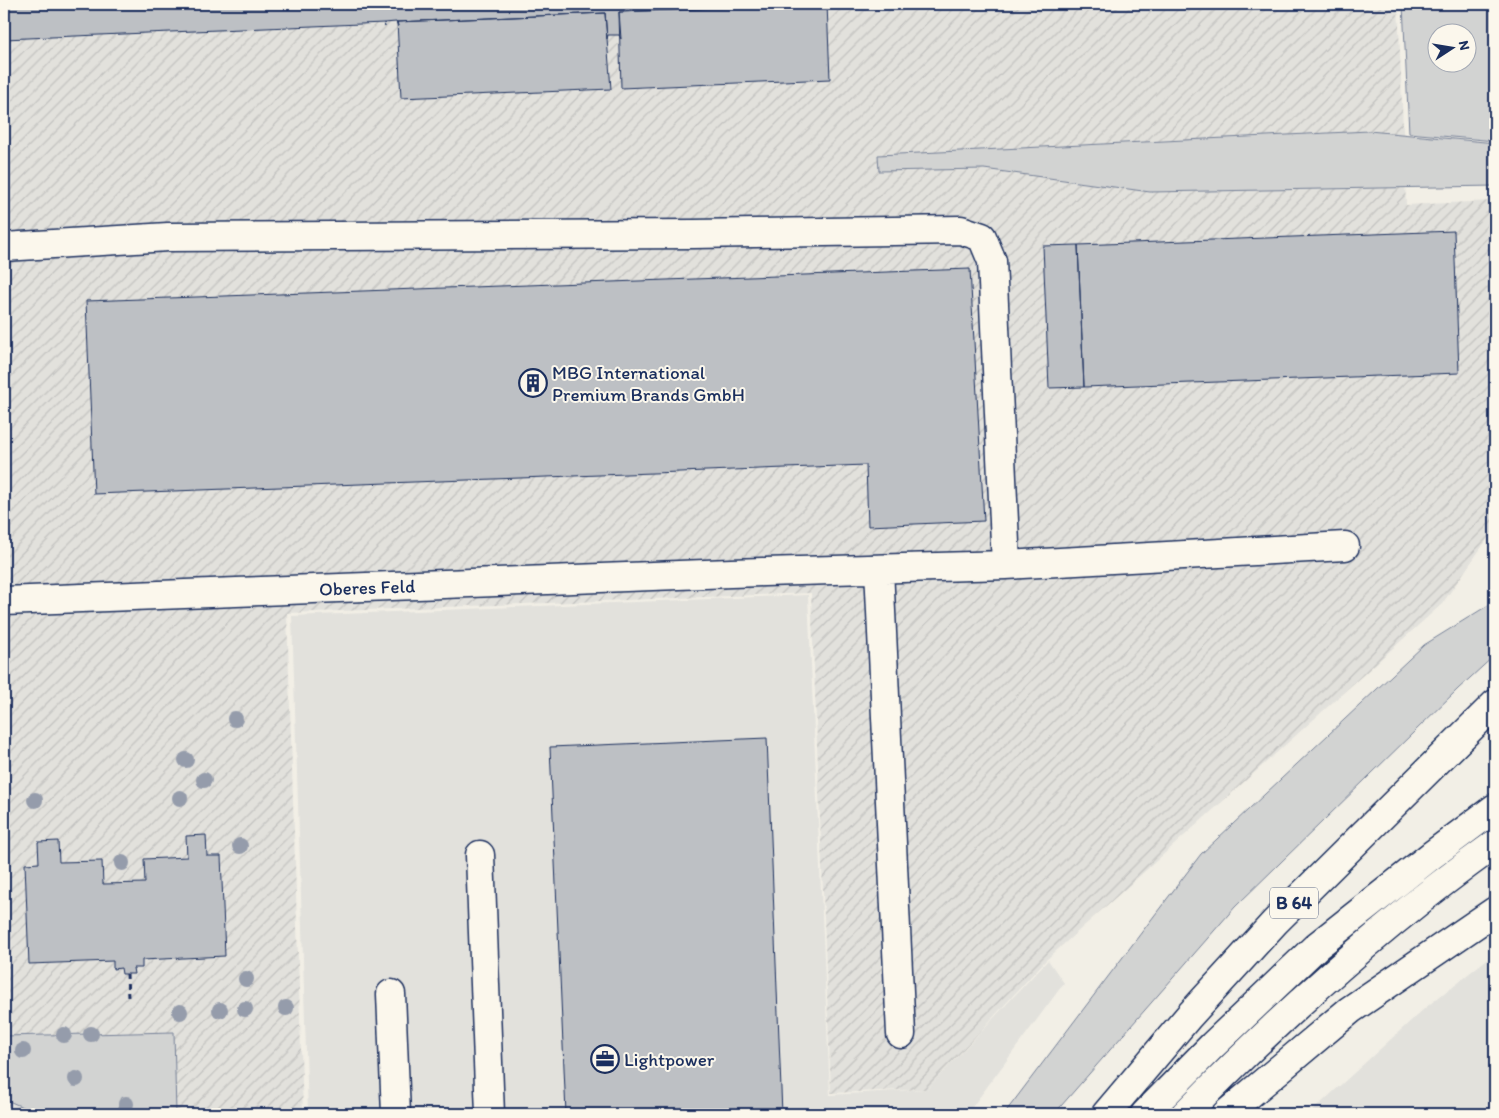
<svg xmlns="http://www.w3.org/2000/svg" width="1499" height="1118" font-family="Itim,sans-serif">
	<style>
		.built { fill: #e2e1dc }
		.industrial { fill: url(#industrial-furrows) }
		.green { fill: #d2d3d2; stroke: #768198; fill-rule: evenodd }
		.building { fill: #bdc0c4; stroke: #1b2f5e }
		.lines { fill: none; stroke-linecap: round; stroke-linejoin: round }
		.minor-casing { stroke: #1b2f5e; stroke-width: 31 }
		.highway-casing { stroke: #1b2f5e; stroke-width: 31 }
		.path { stroke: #1b2f5e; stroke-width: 3; stroke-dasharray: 5 4; stroke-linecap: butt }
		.minor { stroke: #fbf7ec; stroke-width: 28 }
		.highway { stroke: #fbf7ec; stroke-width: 28 }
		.tree { fill: #959cab }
		.labels { text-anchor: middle; stroke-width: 4; stroke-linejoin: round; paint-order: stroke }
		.shield { fill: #fbf7ec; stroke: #5e6b89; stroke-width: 1 }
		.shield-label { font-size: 18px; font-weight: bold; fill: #1b2f5e }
		.poi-label { font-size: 19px; fill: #1b2f5e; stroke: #fbf7ec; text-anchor: start }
		.street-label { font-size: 19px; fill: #1b2f5e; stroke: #fbf7ec }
	</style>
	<defs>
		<pattern id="industrial-furrows" width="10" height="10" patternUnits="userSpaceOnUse" patternTransform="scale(1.25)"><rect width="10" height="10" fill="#e2e1dc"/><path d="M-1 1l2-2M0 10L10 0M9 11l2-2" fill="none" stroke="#c1c1bf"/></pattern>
	</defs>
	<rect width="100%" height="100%" fill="#f2efe6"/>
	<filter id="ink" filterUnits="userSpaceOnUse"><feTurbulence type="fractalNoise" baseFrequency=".02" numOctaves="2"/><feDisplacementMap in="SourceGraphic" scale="10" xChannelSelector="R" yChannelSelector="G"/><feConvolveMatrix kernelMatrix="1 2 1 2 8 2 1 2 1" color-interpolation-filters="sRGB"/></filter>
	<g filter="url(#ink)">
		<path class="built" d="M808,595L830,1095L927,1089L1048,960L1064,983L967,1114H308L292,616Z
			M1495,953V1114H1309L1425,1008Z"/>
		<path class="industrial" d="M4,4H1398L1406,205L1492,201L1495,260V528L1442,604L1046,960L927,1089L831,1093L811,593L287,613L303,1114H176L173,1032L4,1036Z
			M4,1099L39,1114H14L4,1110Z"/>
		<path class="green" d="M1403,4H1495V141L1409,133ZM1436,32H1466V62H1436Z
			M1369,131L1495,143V186L1150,192L984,169L879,171L878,155Z
			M1495,601V655L1458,689L1235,907L1054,1114H1004L1201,854L1424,645Z
			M174,1032L176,1114H39L4,1099V1036Z"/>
		<path class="building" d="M4,4H810L619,12L621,39L619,35H608L607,39L605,13L397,22L398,26L396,22L384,23L385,27L384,23L4,39Z
			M827,4L830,79L621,88L619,12Z
			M605,13L611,89L401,98L397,22Z
			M1454,231L1459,373L1084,387L1078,245Z
			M1078,245L1084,387L1049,388L1043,246Z
			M970,269L984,521L868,526L866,465L94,494L86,301Z
			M767,738L782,1114H566L550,747Z
			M206,835L207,856H221L225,956L142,960V968H133L134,974H122L121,968L113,969V961L29,964L25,864L39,863L38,842L58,841L59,862L102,861L103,884L145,883L144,859L187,857L186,836Z"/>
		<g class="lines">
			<defs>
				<path id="minor" d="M4,247L168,237L694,234L961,230L982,237L992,261L1006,565
					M879,569L901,1034
					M4,601L731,573L1006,565L1345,546
					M480,855L490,1114
					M391,994L396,1114"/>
				<path id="highway" d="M1106,1114L1189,1016L1275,922L1495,704
					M1145,1114L1213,1045L1317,946L1432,855L1495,808
					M1185,1114C1281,1016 1383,924 1495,844
					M1226,1114L1350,1010L1495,911"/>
			</defs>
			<use href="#minor" class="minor-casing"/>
			<use href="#highway" class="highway-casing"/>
			<path class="path" d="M127,974L128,998"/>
			<use href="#minor" class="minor"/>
			<use href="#highway" class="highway"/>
		</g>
		<g class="tree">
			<circle cx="235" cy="719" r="8"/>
			<circle cx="186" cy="760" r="8"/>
			<circle cx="204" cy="780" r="8"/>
			<circle cx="180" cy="798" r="8"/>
			<circle cx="35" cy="800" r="8"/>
			<circle cx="240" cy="846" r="8"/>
			<circle cx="122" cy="863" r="8"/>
			<circle cx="246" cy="979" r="8"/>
			<circle cx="286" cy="1008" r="8"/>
			<circle cx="245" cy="1009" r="8"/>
			<circle cx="220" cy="1010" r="8"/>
			<circle cx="180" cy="1012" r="8"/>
			<circle cx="91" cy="1034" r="8"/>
			<circle cx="64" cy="1035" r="8"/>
			<circle cx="23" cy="1051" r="8"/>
			<circle cx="76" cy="1079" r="8"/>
			<circle cx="126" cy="1104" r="8"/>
		</g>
	</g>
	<defs>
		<symbol id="building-ring" viewBox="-11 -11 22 22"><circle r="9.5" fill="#fbf7ec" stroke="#1b2f5e" stroke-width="1.5"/><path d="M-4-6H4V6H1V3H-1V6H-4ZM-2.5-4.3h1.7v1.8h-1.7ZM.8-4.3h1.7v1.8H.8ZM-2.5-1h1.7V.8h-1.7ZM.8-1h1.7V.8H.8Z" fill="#1b2f5e"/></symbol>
		<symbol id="office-ring" viewBox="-11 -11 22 22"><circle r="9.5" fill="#fbf7ec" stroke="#1b2f5e" stroke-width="1.5"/><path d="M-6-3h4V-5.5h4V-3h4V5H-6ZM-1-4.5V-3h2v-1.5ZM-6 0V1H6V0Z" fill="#1b2f5e"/></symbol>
	</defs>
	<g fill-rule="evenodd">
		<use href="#building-ring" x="517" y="367" width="32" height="32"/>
		<use href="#office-ring" x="589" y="1043" width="32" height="32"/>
	</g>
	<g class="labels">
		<rect class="shield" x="1270" y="887.5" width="48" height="31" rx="4"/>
		<g class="shield-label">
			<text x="1294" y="909">B 64</text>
		</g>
		<g class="poi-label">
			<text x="552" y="379">MBG International<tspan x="552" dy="22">Premium Brands GmbH</tspan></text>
			<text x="624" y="1066">Lightpower</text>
		</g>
		<g class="street-label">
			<text transform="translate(367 587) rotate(-2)" y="7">Oberes Feld</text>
		</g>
	</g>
	<rect width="1499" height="1118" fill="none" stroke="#fbf7ec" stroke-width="20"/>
	<rect x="10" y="10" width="1479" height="1098" fill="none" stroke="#1b2f5e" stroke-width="2" filter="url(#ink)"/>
	<g transform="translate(1452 48) rotate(78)"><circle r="24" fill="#fbf7ec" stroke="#a1a7b3"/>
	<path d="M0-4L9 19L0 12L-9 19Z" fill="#1b2f5e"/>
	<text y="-8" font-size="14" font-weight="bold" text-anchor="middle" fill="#1b2f5e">N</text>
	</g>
</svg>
